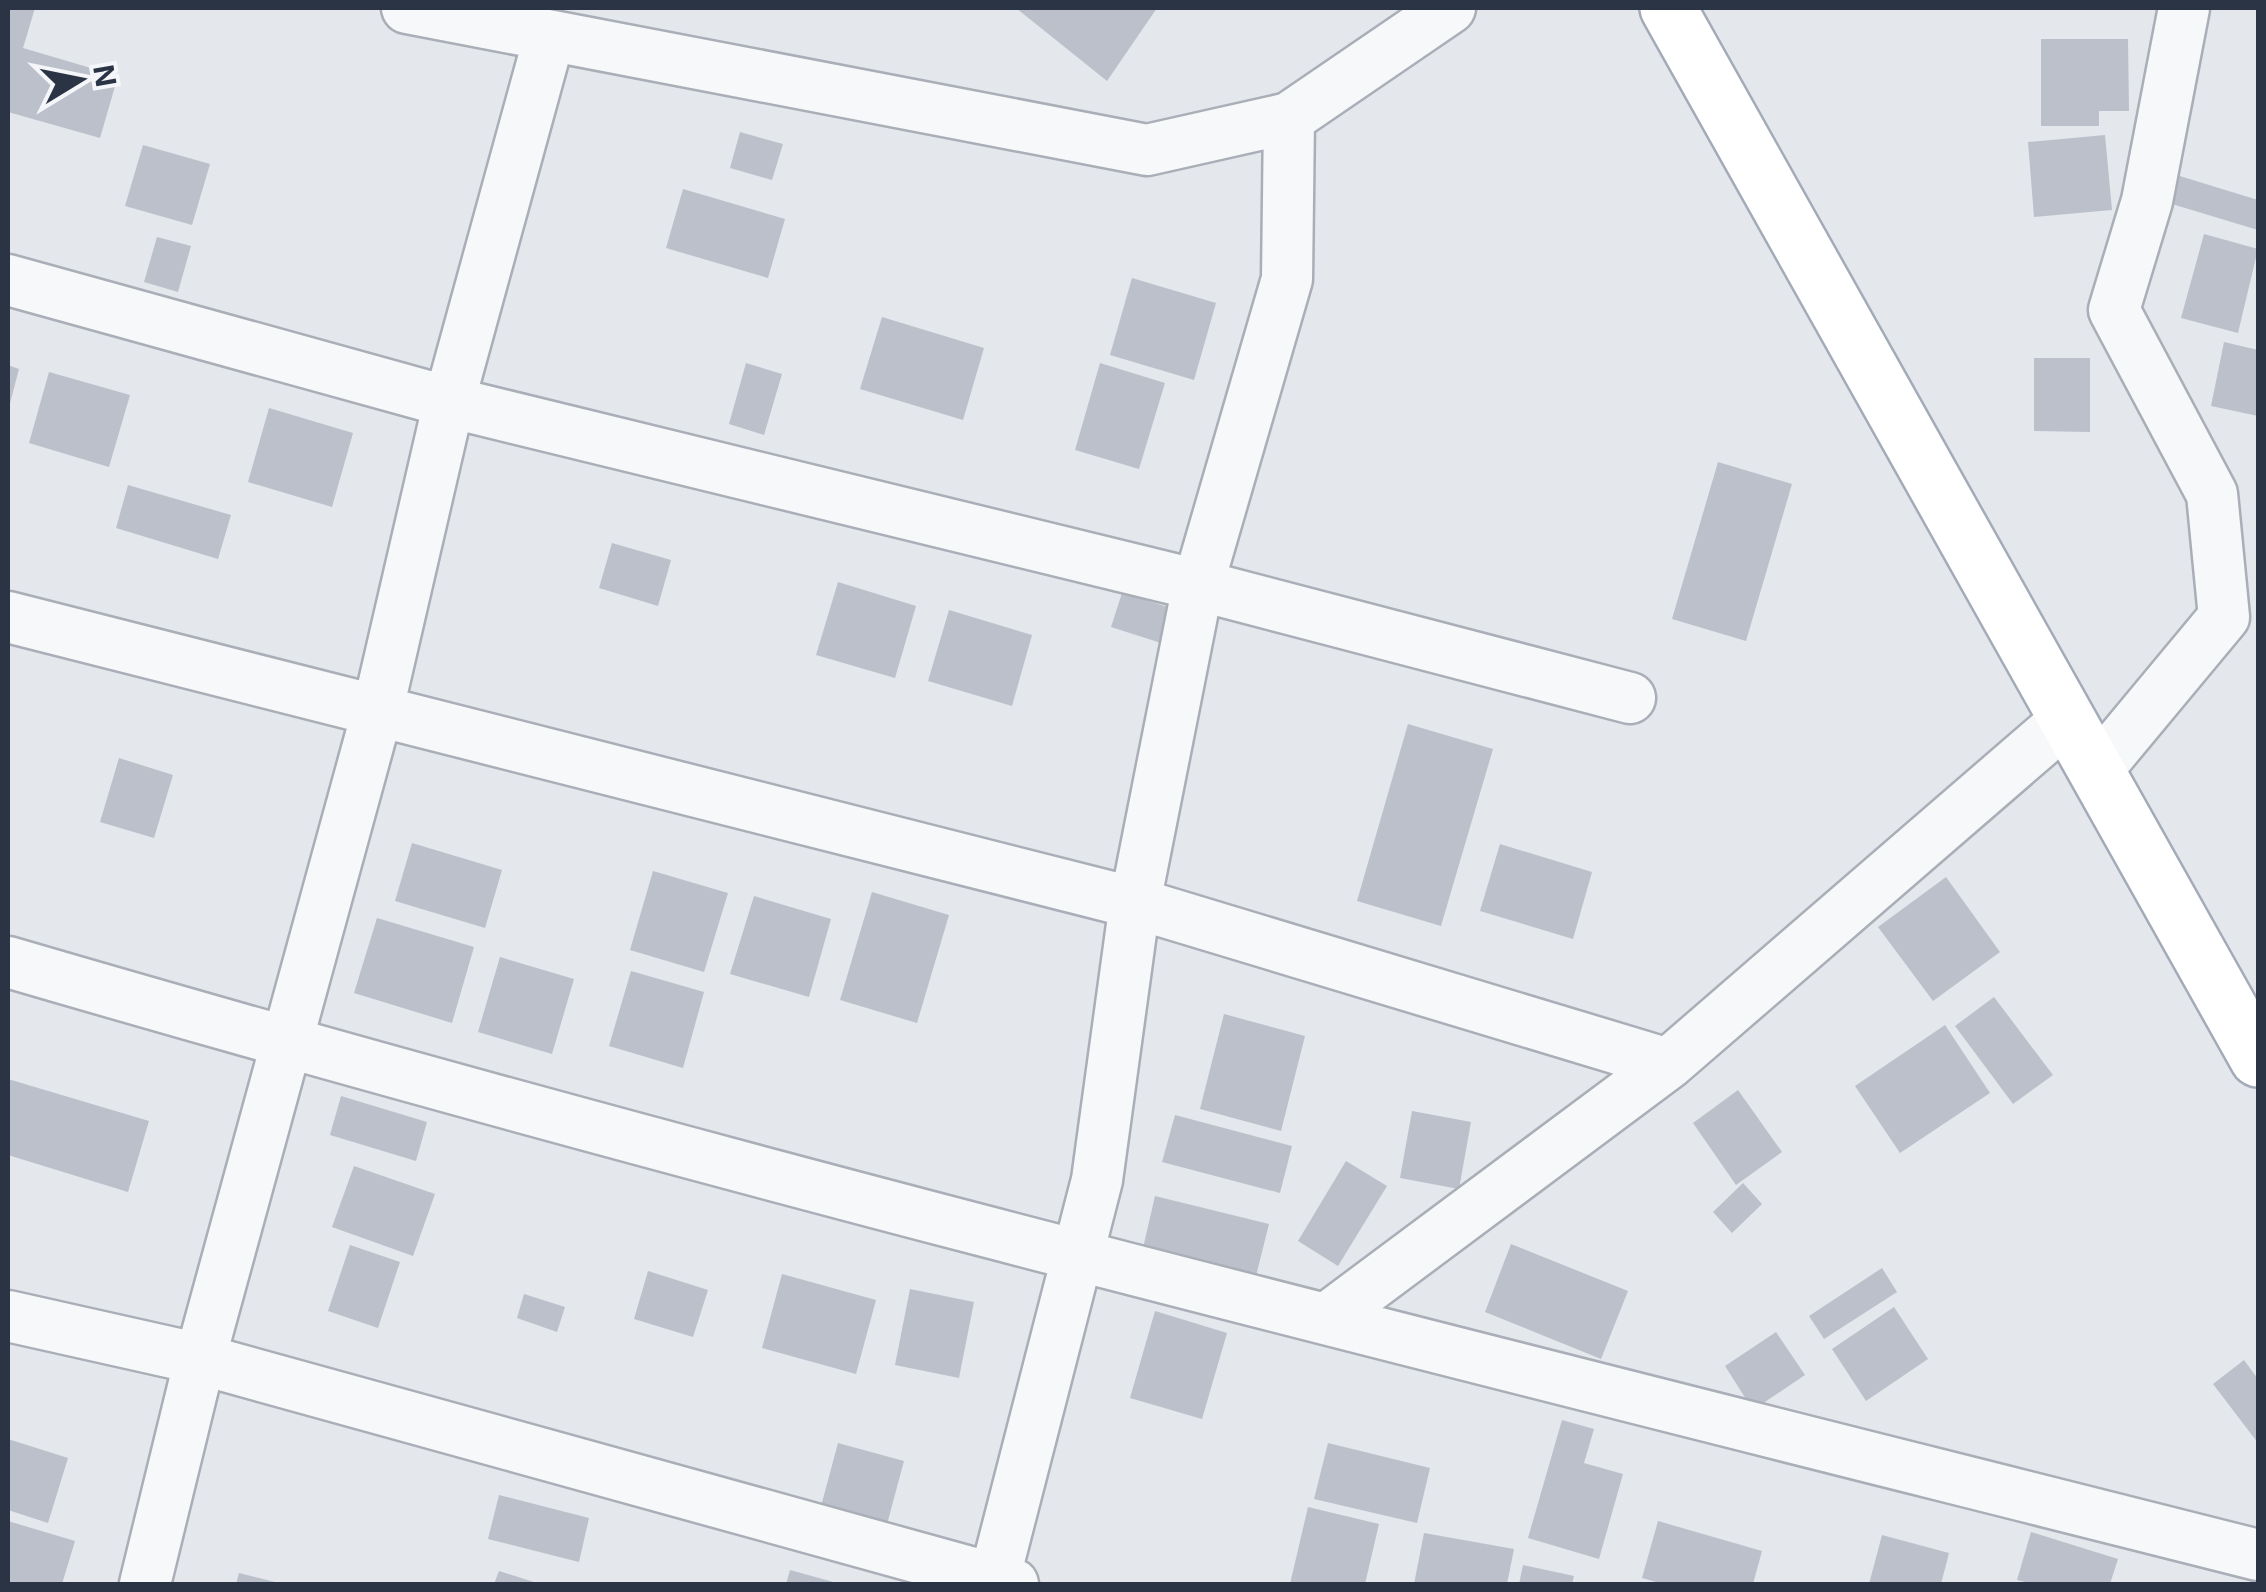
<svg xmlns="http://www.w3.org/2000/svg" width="2266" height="1592" font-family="Inter,sans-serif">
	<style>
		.building { fill: #bbc0ca }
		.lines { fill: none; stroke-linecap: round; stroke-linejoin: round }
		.minor-casing { stroke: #a9aeb7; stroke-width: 55 }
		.major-casing { stroke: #a3abb8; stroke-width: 60 }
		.minor { stroke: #f7f8fa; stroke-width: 50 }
		.major { stroke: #fff; stroke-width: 55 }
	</style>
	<rect width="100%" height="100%" fill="#e4e7ec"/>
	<path class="building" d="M8,8H35L23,48L118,76L100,138L8,112Z
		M1016,8H1157L1107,81Z
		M2041,39H2128L2129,111H2099V126H2041Z
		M740,132L783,144L772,180L730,168Z
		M2105,135L2112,210L2034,217L2028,142Z
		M143,145L210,164L192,225L125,206Z
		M2170,173L2258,200V230L2162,201Z
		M683,189L785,219L768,278L666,248Z
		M2204,234L2258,249L2238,333L2181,318Z
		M157,237L191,246L178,292L144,282Z
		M1132,278L1216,303L1194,380L1110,355Z
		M882,317L984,348L963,420L860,389Z
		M2224,342L2258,350V416L2211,406Z
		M2034,358H2090V432L2034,431Z
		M746,363L782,374L764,435L729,424Z
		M1100,363L1165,383L1139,469L1075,450Z
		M8,365L19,369L9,407H8Z
		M49,372L130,395L109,467L29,443Z
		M269,408L353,433L332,507L248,482Z
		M1718,462L1792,484L1746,641L1672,619Z
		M128,485L231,515L218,559L116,528Z
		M612,543L671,560L658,606L599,588Z
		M838,582L916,606L895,678L816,655Z
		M1122,593L1171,608L1161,643L1111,627Z
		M949,610L1032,635L1012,706L928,681Z
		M1408,724L1493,749L1441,926L1357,901Z
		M119,758L173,775L154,838L100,822Z
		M412,843L502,870L485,928L395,901Z
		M1500,844L1592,872L1573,939L1480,911Z
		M653,871L728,893L704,972L630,950Z
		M1946,877L2000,952L1933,1001L1878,927Z
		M872,892L949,915L917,1023L840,1000Z
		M754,896L831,919L809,997L730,974Z
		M377,918L474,947L452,1023L354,993Z
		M500,957L574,979L552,1054L478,1032Z
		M631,971L704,992L683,1068L609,1046Z
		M1994,997L2053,1075L2013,1104L1955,1026Z
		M1224,1014L1305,1036L1281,1131L1200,1109Z
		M1945,1025L1990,1093L1900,1153L1855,1086Z
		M8,1079L149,1121L128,1192L8,1155Z
		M1738,1090L1782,1152L1736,1185L1693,1123Z
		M341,1096L427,1122L416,1161L330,1135Z
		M1412,1111L1471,1122L1459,1189L1400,1178Z
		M1175,1115L1292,1146L1280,1193L1162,1162Z
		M1346,1161L1387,1186L1338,1266L1298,1241Z
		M354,1166L435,1194L413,1256L332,1227Z
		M1743,1183L1762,1204L1732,1233L1713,1212Z
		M1155,1196L1269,1224L1256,1276L1143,1248Z
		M1511,1244L1628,1291L1601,1359L1485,1312Z
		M350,1245L400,1262L378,1328L328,1311Z
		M1882,1268L1897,1292L1824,1339L1809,1316Z
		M648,1271L708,1290L693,1337L634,1319Z
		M782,1274L876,1300L856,1374L762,1348Z
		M910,1289L974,1302L959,1378L895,1365Z
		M524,1294L565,1307L557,1332L517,1318Z
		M1894,1307L1928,1359L1866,1401L1832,1349Z
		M1155,1311L1227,1333L1202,1419L1130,1398Z
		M1776,1332L1805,1375L1753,1410L1725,1366Z
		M2244,1360L2258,1379V1443L2213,1384Z
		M1562,1420L1594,1429L1584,1463L1623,1474L1599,1559L1528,1538Z
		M8,1439L68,1458L48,1523L8,1510Z
		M838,1443L904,1461L886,1528L820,1510Z
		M1328,1443L1430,1468L1417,1523L1314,1499Z
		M499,1495L589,1518L579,1562L488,1539Z
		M1308,1507L1379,1524L1365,1584H1290Z
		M8,1521L75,1541L62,1584H8Z
		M1658,1521L1762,1551L1753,1584H1663L1642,1578Z
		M2031,1532L2118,1559L2110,1584H2033L2017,1580Z
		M1424,1533L1514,1549L1507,1584H1414Z
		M1882,1535L1949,1553L1941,1584H1869Z
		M1523,1565L1574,1576L1572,1584H1519Z
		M790,1570L837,1583V1584H786Z
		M499,1571L540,1584H494Z
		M239,1573L279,1583V1584H236Z"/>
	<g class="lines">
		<defs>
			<path id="minor" d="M407,8L1147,150L1289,118L1450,8
				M8,280L449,402L1198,585L1630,698
				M8,617L1135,903L1668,1064
				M2096,771L2224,617L2212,494L2114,310L2147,201L2184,8
				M8,962C752,1180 1506,1365 2258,1555
				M8,1316L200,1359L1013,1584
				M1326,1319L1668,1064L2067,719
				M145,1584L200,1359L377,713L449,402L549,38
				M993,1584L1097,1180L1135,903L1198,585L1287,279L1289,118"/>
			<path id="major" d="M1668,8L2258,1059"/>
		</defs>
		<use href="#minor" class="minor-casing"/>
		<use href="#major" class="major-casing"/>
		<use href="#minor" class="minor"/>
		<use href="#major" class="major"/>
	</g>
	<rect width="2266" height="1592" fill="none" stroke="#2b3445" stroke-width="20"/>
	<g transform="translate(80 80) rotate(80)" stroke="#f4f6f9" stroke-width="8" paint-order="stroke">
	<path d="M0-8L18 38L0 25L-18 38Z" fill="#2b3445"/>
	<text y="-15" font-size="28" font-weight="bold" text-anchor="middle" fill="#2b3445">N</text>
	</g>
</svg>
